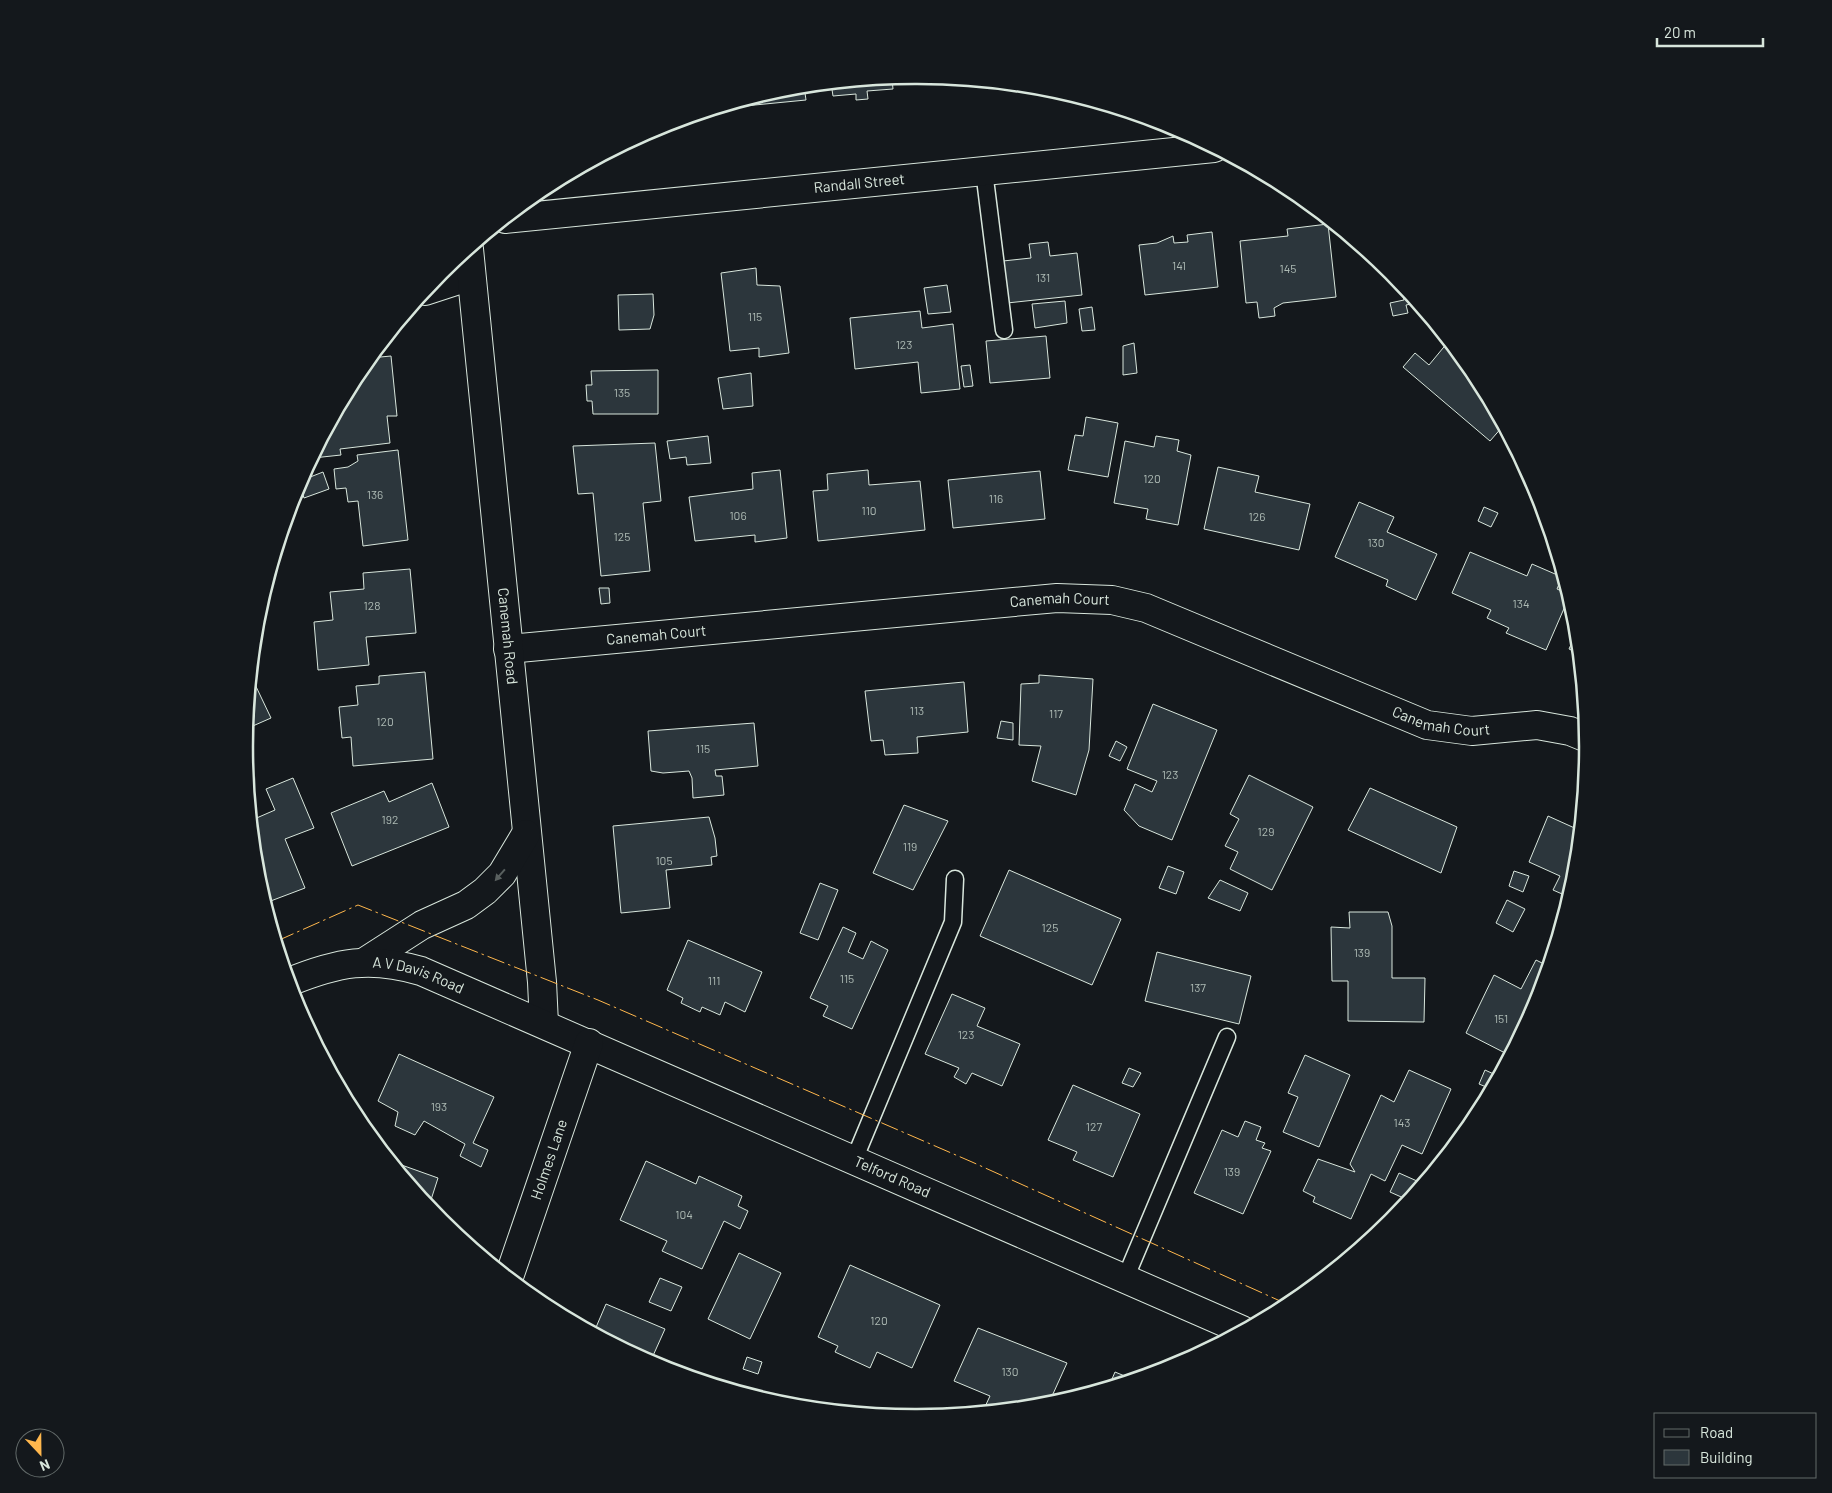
<svg xmlns="http://www.w3.org/2000/svg" width="1832" height="1493" font-family="Barlow,sans-serif">
	<style>
		.building { fill: #2c363c; stroke: #d8e6dc }
		.lines { fill: none; stroke-linecap: round; stroke-linejoin: round }
		.lane-casing { stroke: #d8e6dc; stroke-width: 19 }
		.street-casing { stroke: #d8e6dc; stroke-width: 30 }
		.secondary-casing { stroke: #d8e6dc; stroke-width: 30 }
		.lane { stroke: #14181c; stroke-width: 16 }
		.street { stroke: #14181c; stroke-width: 28 }
		.secondary { stroke: #14181c; stroke-width: 28 }
		.power { stroke: #ffb74d; stroke-width: 1; stroke-dasharray: 18 4 2.5 4; stroke-linecap: butt }
		.oneway { fill: #59605f }
		.labels { text-anchor: middle; stroke-width: 4; stroke-linejoin: round; paint-order: stroke }
		.number-label { font-size: 12px; fill: #adbab4 }
		.street-label { font-size: 15px; fill: #d8e6dc; stroke: #14181c }
		.rim { fill: none; stroke: #d8e6dc; stroke-width: 2.5 }
	</style>
	<rect width="100%" height="100%" fill="#14181c"/>
	<path class="building" d="M913,75L892,79L893,89L867,91L868,99L856,100V94L833,96L831,83Z
		M804,86L806,100L724,108V106L785,88Z
		M1328,224L1336,297L1283,303L1274,308L1275,316L1259,318L1257,302L1246,303L1240,241L1288,236L1287,229Z
		M1212,232L1218,287L1145,295L1139,245L1157,243L1173,236L1174,243L1188,242L1187,235Z
		M1048,242L1050,256L1077,253L1082,295L1007,303L1003,261L1031,258L1029,244Z
		M756,268L757,285L780,286L789,353L759,357V348L730,351L721,273Z
		M947,285L951,312L928,314L924,288Z
		M1401,285L1417,303L1406,305L1408,313L1393,316L1390,303L1404,300Z
		M653,294L654,315L650,329L619,330L618,295Z
		M1065,301L1067,323L1035,328L1032,304Z
		M1092,307L1095,330L1082,331L1079,309Z
		M920,311L922,328L953,324L960,389L921,393L918,362L855,369L850,318Z
		M1046,336L1050,378L990,383L986,341Z
		M1448,342L1474,374L1503,426L1490,441L1403,367L1415,353L1429,365Z
		M1134,343L1137,373L1123,375V346Z
		M391,356L397,416H387L390,443L340,449L341,455L313,458L358,373L370,358Z
		M970,365L973,386L964,387L961,366Z
		M658,370V414H593L592,401H587L586,385H592L591,371Z
		M751,373L753,406L723,409L718,378Z
		M1086,417L1118,423L1108,477L1068,470L1075,435L1083,436Z
		M708,436L711,463L687,465L686,457L670,459L667,441Z
		M1156,436L1179,440L1177,451L1191,455L1178,525L1146,519L1148,509L1114,503L1125,441L1154,447Z
		M655,443L661,501L643,503L650,571L601,576L593,493L578,494L573,446Z
		M398,450L408,540L363,546L358,501L348,502L346,488L336,489L334,469L348,467L358,461L357,455Z
		M1218,467L1259,476L1255,492L1310,504L1299,550L1204,529Z
		M780,470L787,538L755,542V535L695,541L689,497L753,489L752,473Z
		M868,470L869,485L920,481L925,530L818,541L813,491L828,490L827,474Z
		M1040,471L1045,519L953,528L948,480Z
		M323,472L329,489L304,498L299,483L300,481Z
		M1359,502L1394,517L1387,532L1437,554L1416,600L1386,586L1388,580L1335,557Z
		M1484,507L1498,513L1491,527L1478,521Z
		M1470,552L1527,576L1532,564L1562,577L1557,589L1568,594L1569,597L1546,650L1506,633L1509,628L1487,618L1491,610L1452,593Z
		M410,569L416,633L366,637L369,665L318,670L314,622L333,620L330,592L364,589L363,573Z
		M599,588H609L610,603L601,604Z
		M1576,633L1578,653L1569,649Z
		M425,672L433,759L353,766L351,737L342,738L339,707L358,705L356,686L379,684V676Z
		M1039,675L1093,679L1089,750L1076,795L1032,781L1041,746L1019,745L1021,684L1039,683Z
		M251,676L271,718L246,729Z
		M964,682L968,732L917,737L918,753L885,755L883,740L871,741L865,691Z
		M1153,704L1217,730L1172,840L1139,826L1124,810L1135,784L1152,792L1157,781L1127,769Z
		M1001,721L1013,723V740L997,738Z
		M754,723L758,766L715,770L716,776H722L724,795L693,798L692,778L689,771L663,773L651,771L648,731Z
		M1116,741L1127,747L1120,761L1109,756Z
		M1249,775L1313,807L1272,890L1230,869L1238,852L1225,846L1239,819L1230,814Z
		M293,778L314,828L285,839L305,888L268,902L257,877L252,820L275,810L266,789Z
		M432,783L449,827L352,866L331,813L384,791L389,802Z
		M1370,788L1457,827L1441,873L1348,830Z
		M904,805L948,821L913,890L873,873Z
		M1548,816L1579,830L1575,878L1569,897L1553,890L1560,876L1529,862Z
		M709,817L715,838L717,856L711,857L712,865L666,870L670,908L621,913L613,826Z
		M1168,866L1184,872L1176,894L1159,888Z
		M1009,870L1121,919L1092,985L980,936Z
		M1514,871L1529,876L1523,892L1509,886Z
		M1220,880L1248,893L1240,911L1208,898Z
		M820,883L838,890L818,940L800,933Z
		M1507,900L1525,909L1513,932L1496,923Z
		M1349,912H1388L1392,926V978H1425L1424,1022L1348,1021V981H1332L1331,927L1350,928Z
		M843,927L856,933L848,952L863,959L871,941L888,950L852,1029L823,1016L828,1006L810,998Z
		M688,940L762,972L745,1012L725,1002L720,1015L702,1007L700,1012L681,1003L683,998L667,990Z
		M1157,952L1251,976L1239,1024L1145,1001Z
		M1536,960L1548,966L1536,1004L1509,1055L1466,1033L1494,975L1521,989Z
		M952,994L985,1008L977,1026L1020,1044L1002,1086L972,1073L966,1084L954,1077L959,1068L925,1054Z
		M399,1054L494,1097L473,1143L488,1150L481,1167L460,1156L465,1144L424,1121L415,1135L395,1126L398,1112L378,1101Z
		M1305,1055L1350,1075L1319,1147L1283,1132L1298,1097L1288,1093Z
		M1129,1068L1141,1073L1133,1087L1122,1083Z
		M1409,1070L1451,1089L1422,1154L1402,1145L1385,1181L1371,1174L1351,1219L1313,1202L1315,1197L1303,1191L1318,1159L1355,1172L1350,1164L1381,1095L1394,1102Z
		M1485,1070L1498,1076L1491,1089L1479,1084Z
		M1073,1085L1140,1114L1113,1177L1073,1160L1077,1152L1048,1140Z
		M1245,1121L1261,1127L1256,1140L1265,1143L1262,1148L1271,1151L1243,1214L1194,1193L1222,1130L1238,1137Z
		M646,1161L696,1184L699,1176L742,1196L738,1206L748,1211L740,1229L724,1221L702,1269L662,1251L667,1241L620,1220Z
		M396,1163L438,1178L429,1206L395,1165Z
		M1399,1173L1417,1181L1408,1200L1390,1192Z
		M739,1253L781,1273L750,1339L708,1319Z
		M850,1265L940,1305L912,1368L877,1352L870,1368L835,1352L838,1346L818,1337Z
		M660,1278L682,1287L671,1311L649,1302Z
		M606,1304L665,1329L652,1358L636,1352L635,1354L594,1332Z
		M978,1328L1067,1363L1048,1405L983,1411L990,1396L954,1381Z
		M747,1357L762,1362L758,1374L743,1369Z
		M1115,1372L1132,1379L1109,1386Z"/>
	<g class="lines">
		<defs>
			<path id="lane" d="M984,171L1004,330
				M854,1160L953,922L955,879
				M1125,1279L1227,1037"/>
			<g id="street">
				<path id="s1" d="M505,219L1214,148"/>
				<path d="M425,291L471,276"/>
				<path id="s2" d="M508,649L1057,598L1112,600L1146,608L1427,725L1472,731L1537,725L1570,731L1587,738"/>
			</g>
			<g id="secondary">
				<path id="s3" d="M469,249L542,982L544,1024"/>
				<path d="M366,961L422,925L466,905L485,891L502,874L526,834"/>
				<path id="s4" d="M289,982C338,962 370,956 421,971L1242,1330"/>
				<path id="s5" d="M509,1277L589,1043"/>
			</g>
		</defs>
		<use href="#lane" class="lane-casing"/>
		<use href="#street" class="street-casing"/>
		<use href="#secondary" class="secondary-casing"/>
		<use href="#lane" class="lane"/>
		<use href="#street" class="street"/>
		<use href="#secondary" class="secondary"/>
		<path class="power" d="M277,941L358,905L598,1000L972,1162L1289,1305"/>
	</g>
	<defs><path id="oneway-solid" d="M-6-.8H1V-3.2L6.5 0L1 3.2V.8H-6Z" transform="scale(1.25)"/></defs>
	<use class="oneway" href="#oneway-solid" transform="translate(500 875) rotate(131)"/>
	<g class="labels">
		<g class="number-label">
			<text x="1179" y="270">141</text>
			<text x="1288" y="273">145</text>
			<text x="1043" y="282">131</text>
			<text x="755" y="321">115</text>
			<text x="904" y="349">123</text>
			<text x="622" y="397">135</text>
			<text x="1152" y="483">120</text>
			<text x="375" y="499">136</text>
			<text x="996" y="503">116</text>
			<text x="869" y="515">110</text>
			<text x="738" y="520">106</text>
			<text x="1257" y="521">126</text>
			<text x="622" y="541">125</text>
			<text x="1376" y="547">130</text>
			<text x="1521" y="608">134</text>
			<text x="372" y="610">128</text>
			<text x="917" y="715">113</text>
			<text x="1056" y="718">117</text>
			<text x="385" y="726">120</text>
			<text x="703" y="753">115</text>
			<text x="1170" y="779">123</text>
			<text x="390" y="824">192</text>
			<text x="1266" y="836">129</text>
			<text x="910" y="851">119</text>
			<text x="664" y="865">105</text>
			<text x="1050" y="932">125</text>
			<text x="1362" y="957">139</text>
			<text x="847" y="983">115</text>
			<text x="714" y="985">111</text>
			<text x="1198" y="992">137</text>
			<text x="1501" y="1023">151</text>
			<text x="966" y="1039">123</text>
			<text x="439" y="1111">193</text>
			<text x="1402" y="1127">143</text>
			<text x="1094" y="1131">127</text>
			<text x="1232" y="1176">139</text>
			<text x="684" y="1219">104</text>
			<text x="879" y="1325">120</text>
			<text x="1010" y="1376">130</text>
		</g>
		<g class="street-label">
			<text dy="5" stroke="none"><textPath href="#s1" startOffset="356">Randall Street</textPath></text>
			<text dy="5" stroke="none"><textPath href="#s2" startOffset="554">Canemah Court</textPath></text>
			<text dy="5" stroke="none"><textPath href="#s2" startOffset="149">Canemah Court</textPath></text>
			<text dy="5" stroke="none"><textPath href="#s3" startOffset="389">Canemah Road</textPath></text>
			<text dy="5" stroke="none"><textPath href="#s2" startOffset="959">Canemah Court</textPath></text>
			<text dy="5" stroke="none"><textPath href="#s4" startOffset="134">A V Davis Road</textPath></text>
			<text dy="5" stroke="none"><textPath href="#s5" startOffset="124">Holmes Lane</textPath></text>
			<text dy="5" stroke="none"><textPath href="#s4" startOffset="650">Telford Road</textPath></text>
		</g>
	</g>
	<path d="M0 0H1832V1493H0ZM915 84H917A662 662 0 0 1 1579 746V747A662 662 0 0 1 917 1409H915A662 662 0 0 1 253 747V746A662 662 0 0 1 915 84Z" fill="#14181c" fill-rule="evenodd"/>
	<path class="rim" d="M915 84H917A662 662 0 0 1 1579 746V747A662 662 0 0 1 917 1409H915A662 662 0 0 1 253 747V746A662 662 0 0 1 915 84Z"/>
	<rect x="1654" y="1413" width="162" height="65" fill="#14181c" stroke="#626a69"/>
	<rect x="1664" y="1429" width="25" height="8" fill="#14181c" stroke="#626a69"/>
	<text x="1700" y="1438" font-size="15" fill="#d8e6dc">Road</text>
	<rect x="1664" y="1450" width="25" height="15" fill="#2c363c" stroke="#626a69"/>
	<text x="1700" y="1463" font-size="15" fill="#d8e6dc">Building</text>
	<g transform="translate(40 1453) rotate(158)"><circle r="24" fill="#14181c" stroke="#626a69"/>
	<path d="M0-4L9 19L0 12L-9 19Z" fill="#ffb74d"/>
	<text y="-8" font-size="14" font-weight="bold" text-anchor="middle" fill="#d8e6dc">N</text>
	</g>
	<path d="M1657 38v8h106v-8" fill="none" stroke="#d8e6dc" stroke-width="2.5"/>
	<text x="1664" y="38" font-size="15" fill="#d8e6dc" stroke="#14181c" stroke-width="4" paint-order="stroke">20 m</text>
</svg>
